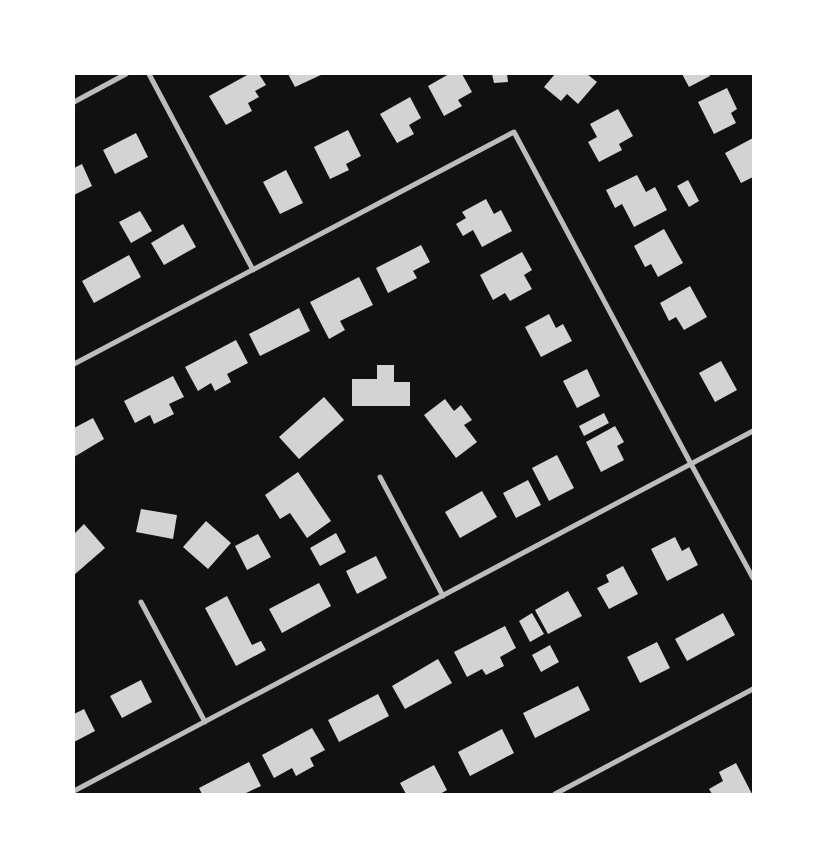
<svg xmlns="http://www.w3.org/2000/svg" width="827" height="868" font-family="Overpass,sans-serif">
	<style>
		.building { fill: #d3d3d3 }
		.lines { fill: none; stroke-linecap: round; stroke-linejoin: round }
		.minor { stroke: #bcbcbc; stroke-width: 5 }
	</style>
	<rect width="100%" height="100%" fill="#111"/>
	<path class="building" d="M249,74H259L266,85L255,91L259,97L248,103L252,111L226,125L209,96Z
		M288,74H323L295,87Z
		M449,74H462L472,92L458,100L462,106L444,116L428,86Z
		M492,74H507L508,82L494,83Z
		M555,74H587L597,82L578,104L567,94L561,101L544,87Z
		M682,74H709L710,76L689,87Z
		M727,88L737,109L731,113L736,123L714,134L698,102Z
		M410,97L421,118L409,125L414,134L397,143L380,114Z
		M618,109L633,136L619,144L622,150L599,162L588,142L597,137L590,124Z
		M348,130L361,156L346,164L349,170L330,179L314,147Z
		M136,133L148,157L115,174L103,150Z
		M753,138V177L741,183L725,153Z
		M82,164L92,186L74,195V168Z
		M286,170L303,203L280,214L263,182Z
		M637,175L646,192L655,187L667,210L634,227L622,204L615,208L606,190Z
		M688,180L699,201L689,207L677,186Z
		M486,199L494,214L501,210L512,231L482,247L473,230L463,236L456,224L466,218L462,212Z
		M140,211L152,231L131,243L119,222Z
		M183,224L196,247L164,265L151,243Z
		M664,229L683,263L658,277L651,264L645,267L634,246Z
		M421,245L430,262L413,271L417,278L388,293L376,268Z
		M522,252L532,270L524,275L532,289L510,301L505,293L493,300L480,275Z
		M129,255L141,277L94,303L82,281Z
		M359,277L373,305L340,321L345,330L329,339L310,302Z
		M690,286L707,317L684,330L676,317L669,321L660,303Z
		M299,308L310,331L260,356L249,334Z
		M549,314L556,328L563,324L572,341L541,357L525,327Z
		M236,340L248,363L227,374L231,382L215,391L211,383L198,391L185,367Z
		M721,361L737,390L715,402L699,373Z
		M377,365H394V382H410V406H352V379H377Z
		M587,369L600,396L577,408L563,381Z
		M173,376L184,397L169,404L174,414L154,424L150,415L135,423L124,401Z
		M324,397L344,420L299,459L279,437Z
		M445,399L454,411L461,405L472,420L464,425L477,442L456,458L424,415Z
		M604,413L609,423L584,436L579,426Z
		M93,418L104,439L74,457V428Z
		M615,426L624,442L617,446L624,460L601,472L586,442Z
		M557,455L574,488L549,501L532,468Z
		M298,472L331,521L307,538L290,513L280,519L265,495Z
		M528,480L541,505L516,518L503,493Z
		M482,491L497,517L460,538L445,512Z
		M141,509L177,515L173,539L136,532Z
		M206,521L231,543L208,569L183,547Z
		M84,524L105,548L74,575V534Z
		M336,533L346,552L320,566L310,548Z
		M258,534L271,557L247,570L235,546Z
		M675,537L682,551L689,547L698,565L667,581L651,549Z
		M376,556L387,578L357,594L346,571Z
		M623,566L638,594L609,609L597,588L609,582L606,575Z
		M319,583L331,606L282,633L269,609Z
		M568,591L582,616L548,634L535,610Z
		M227,596L252,645L261,641L266,650L236,666L205,608Z
		M532,613L544,634L530,642L519,621Z
		M723,613L735,635L687,661L675,639Z
		M505,626L516,648L500,657L504,666L486,675L482,669L467,677L454,652Z
		M657,642L670,668L640,683L627,657Z
		M550,645L559,662L541,672L532,655Z
		M438,659L452,683L405,709L392,686Z
		M141,680L152,702L122,718L110,696Z
		M578,686L590,710L535,738L523,713Z
		M378,694L389,716L339,742L328,720Z
		M84,709L95,731L74,742V714Z
		M312,728L325,750L310,758L314,766L296,776L292,768L274,778L262,755Z
		M502,729L514,753L470,776L458,752Z
		M249,762L261,786L244,794H202L199,788Z
		M736,763L752,794H712L709,789L723,781L719,772Z
		M434,765L447,790L440,794H406L400,783Z"/>
	<g class="lines">
		<path class="minor" d="M149,74L253,270
			M74,102L126,74
			M74,364L514,132L691,464L753,578
			M380,477L443,596
			M141,602L205,722
			M74,791L753,431
			M555,794L753,689"/>
	</g>
	<rect width="827" height="868" fill="none" stroke="#ffffff" stroke-width="150"/>
</svg>
